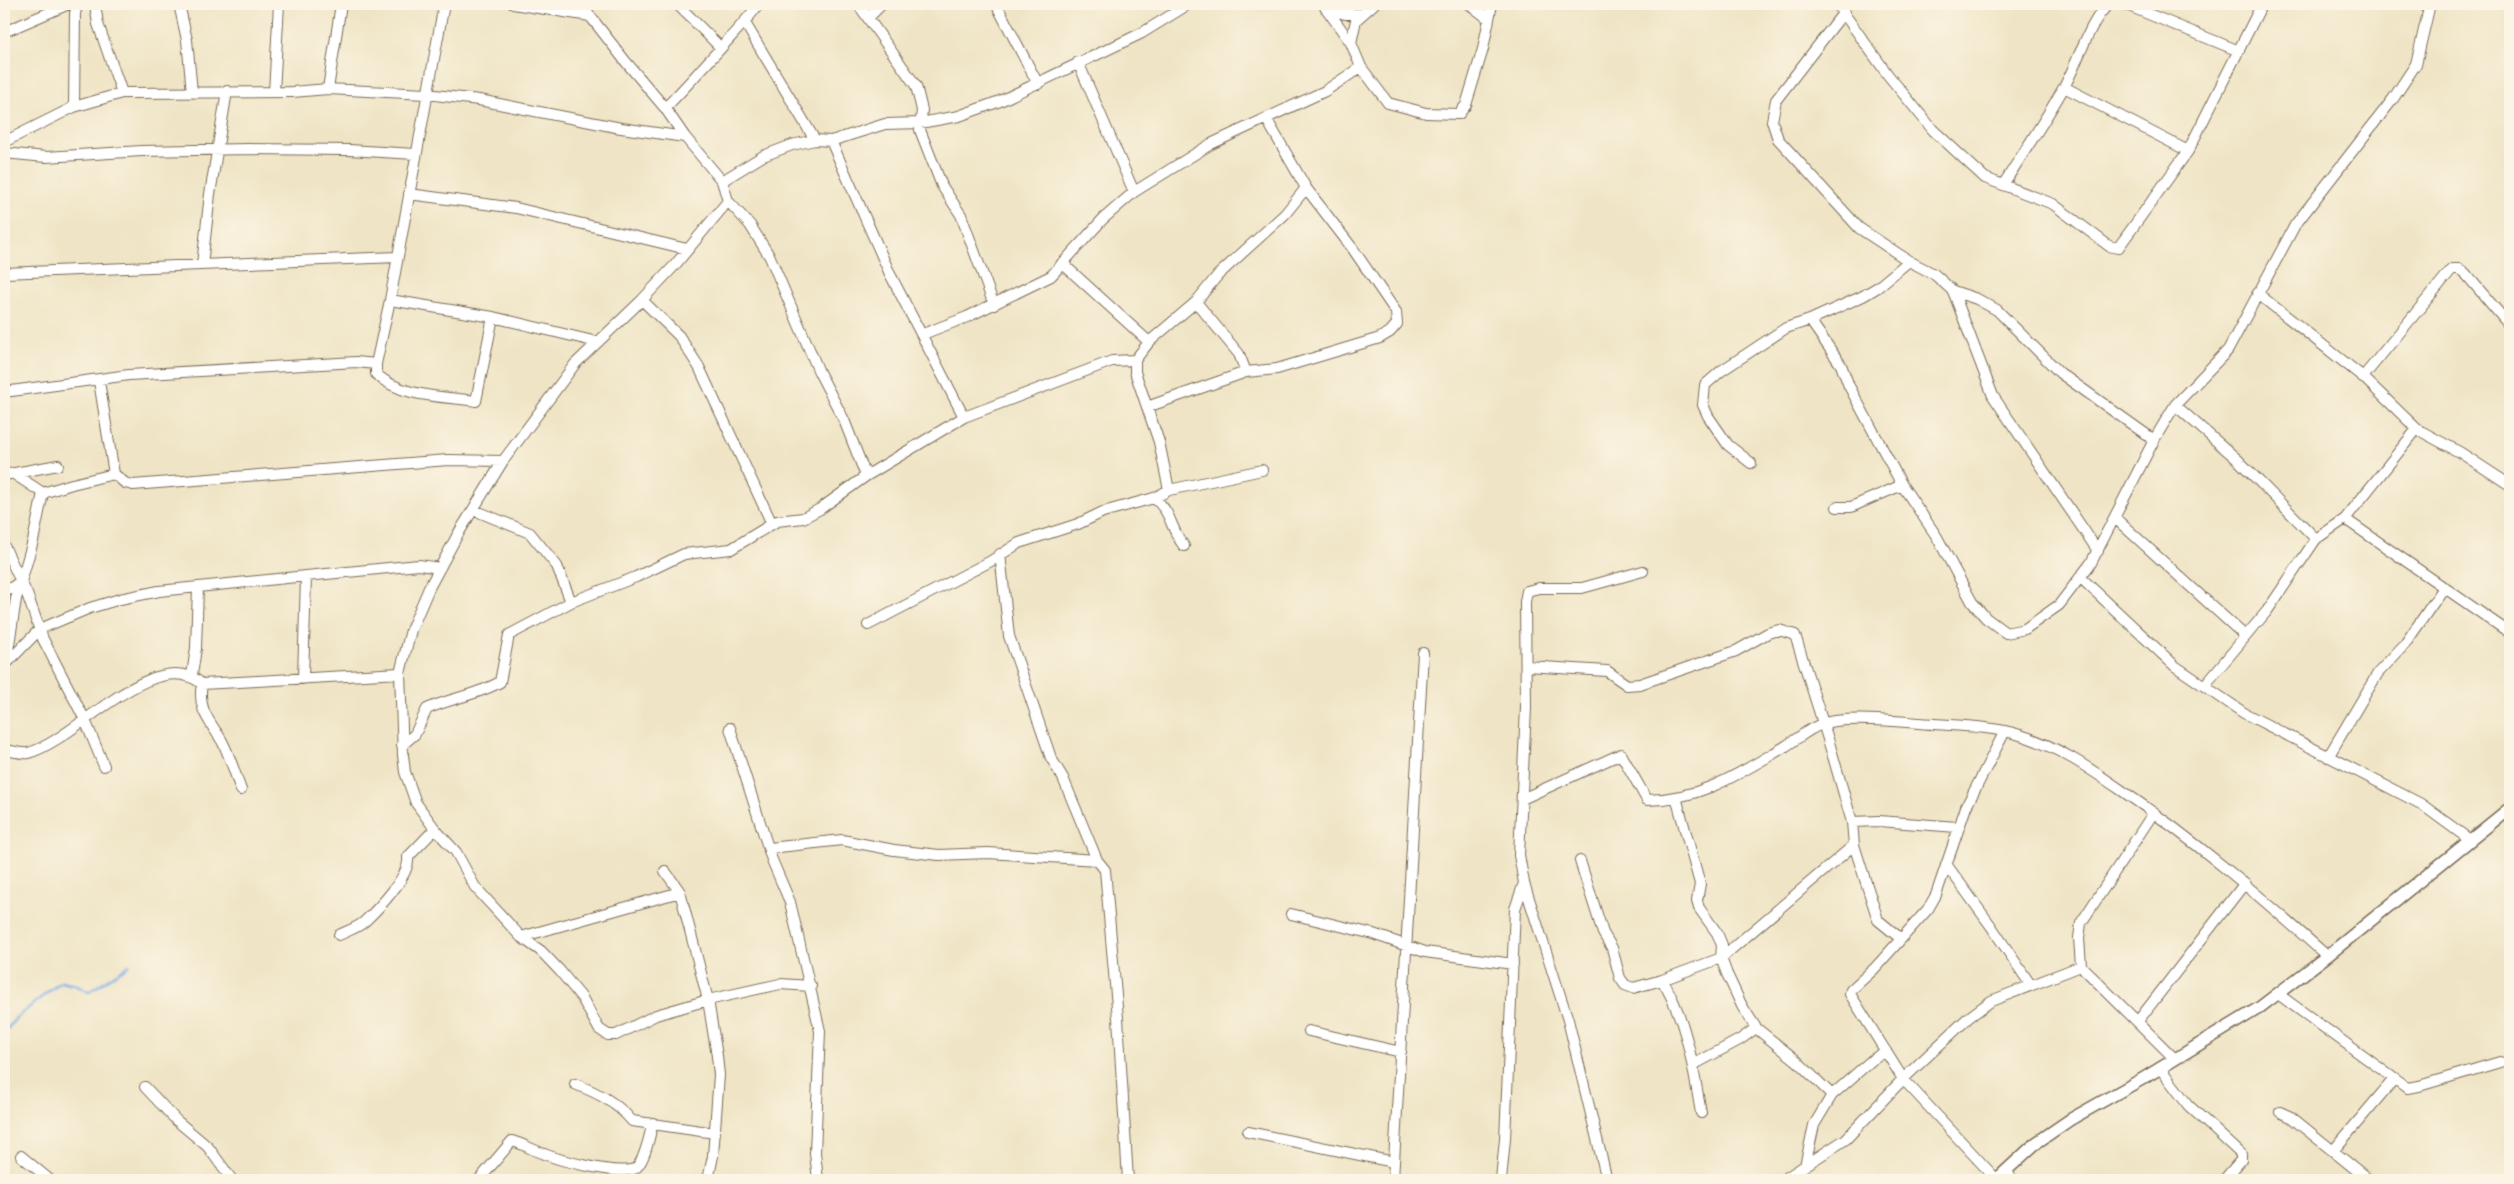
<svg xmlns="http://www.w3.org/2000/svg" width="2514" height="1184" font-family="'EB Garamond',serif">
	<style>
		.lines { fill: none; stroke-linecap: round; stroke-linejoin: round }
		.stream { stroke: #75aae2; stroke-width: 3 }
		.minor-casing { stroke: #7a6b58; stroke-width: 12 }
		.tertiary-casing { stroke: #7a6b58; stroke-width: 14 }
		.minor { stroke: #fff; stroke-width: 10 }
		.tertiary { stroke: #fff; stroke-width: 11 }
	</style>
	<rect width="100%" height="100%" fill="#fcf5e5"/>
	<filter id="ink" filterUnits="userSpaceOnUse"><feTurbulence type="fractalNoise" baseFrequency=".02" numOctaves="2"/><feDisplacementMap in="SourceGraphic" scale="10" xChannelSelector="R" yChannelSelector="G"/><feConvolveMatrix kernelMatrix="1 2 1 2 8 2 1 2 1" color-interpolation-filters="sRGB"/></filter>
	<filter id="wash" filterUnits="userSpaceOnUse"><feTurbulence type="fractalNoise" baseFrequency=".0096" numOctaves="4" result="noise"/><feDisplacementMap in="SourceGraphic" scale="20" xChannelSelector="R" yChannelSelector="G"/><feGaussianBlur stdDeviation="1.12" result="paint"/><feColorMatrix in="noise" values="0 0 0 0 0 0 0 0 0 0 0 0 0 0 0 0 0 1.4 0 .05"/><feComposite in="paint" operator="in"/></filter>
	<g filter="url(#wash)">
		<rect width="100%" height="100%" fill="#efe4c5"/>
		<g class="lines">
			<path class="stream" d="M4,1033L16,1018L61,982L75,985L89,992L129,965"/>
		</g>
	</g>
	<g filter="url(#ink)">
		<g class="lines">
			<defs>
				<path id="minor" d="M95,4L98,24L122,93
					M179,4L187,40L192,92
					M513,4L590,16
					M583,4L590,16L626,62L665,108L685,137L722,181L728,201L750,225L770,257L819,372L844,420L866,476
					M677,4L721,48
					M858,4L916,86L922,110L920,130L942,186L961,215L994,305
					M996,4L1038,84
					M1323,4L1351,43L1361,67L1388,103L1426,113L1459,114L1466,105L1483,49L1492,4
					M1469,4L1489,19
					M1837,4L1888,75L1933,130L1985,178L2053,204L2109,246L2118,248L2188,151L2262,4
					M2124,4L2239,51
					M1326,9L1345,14H1362
					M1844,12L1776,100L1772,121L1778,139L1859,228L1909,261L1934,274L1953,291L1977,299L1997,310L2060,373L2154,440
					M869,17L882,4
					M745,23L815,140
					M4,32L69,4
					M1351,43L1356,20L1374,4
					M1078,62L1134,192
					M2064,87L2188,151
					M328,89L341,4
					M274,92L279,4
					M74,107L75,13L78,4
					M665,108C685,88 702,68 721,48C734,33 747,20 759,4
					M831,141L890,274L964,417
					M4,142L74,107L122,93L292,92L328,89L426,94L479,100L621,128L685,137
					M4,153L46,157L142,151L248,149L349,150L415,154
					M722,181L763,156L792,145L815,140L831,141L885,124L920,123L959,116L1000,101L1142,33L1189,4
					M2003,185C2023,153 2045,121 2064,87C2077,65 2090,19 2109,4
					M409,194L516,208L687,249
					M728,201L675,265L642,300L575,364L503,461L458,534L429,588L411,630L400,673L403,755L405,772L416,803L435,829L456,852L475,887L521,937L541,951L560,971L582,998L599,1029L608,1035H616L656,1015L708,1000L780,984L811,986
					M1062,263L1149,342
					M202,265L210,194L227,91
					M4,273L397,257
					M1953,291L1993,396L2098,551
					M2257,293L2363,377L2417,429L2461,453L2510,485
					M390,300L493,317L597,342
					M642,300L679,336L699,367L772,524
					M1196,302L1239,354L1246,372
					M1810,320L1841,365L1849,386L1902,485L1937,537L1972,602L1986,618L2006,633L2025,629L2059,605L2091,563L2154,440L2175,405L2228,350L2295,225L2393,99L2416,64L2430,4
					M923,334L967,317L1051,276L1103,219L1134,192L1211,144L1325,91L1361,67
					M1135,360V372L1159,442L1169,490
					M376,364L390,300L444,4
					M2363,377L2452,269H2459L2465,273L2510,326
					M99,381L114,474L125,483L133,485L448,460L503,461
					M4,392L129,375L356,362L376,364V374C402,398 443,396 476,401L493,317
					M2175,405L2238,460L2316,539
					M1147,407L1246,372L1277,369L1380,338L1390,332L1397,324L1396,312L1353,249L1306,188L1267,120
					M1751,463L1728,445L1708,416L1703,405L1705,385L1721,371L1786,328L1810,320L1863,296L1878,287L1909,261
					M14,474L43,493
					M4,475L58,465
					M43,493L72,484L114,474
					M1154,498C1172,512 1170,529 1184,546
					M1837,507H1851L1902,485
					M474,510L530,533L557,566L571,602
					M2115,518L2245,636
					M2345,519L2510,633
					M4,546L27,594L43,639L85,720L104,766
					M1000,554L1009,636L1051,758L1063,778L1097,860L1105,870L1118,1018L1128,1180
					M2080,577L2175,666L2244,713L2421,804L2470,840
					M4,593L21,581
					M868,625L991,561L1019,543L1078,524L1103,512L1154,498L1169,490L1262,470
					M6,664L16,599L33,541L43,493
					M4,666L40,629L90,608L120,599L159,591L306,576L419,565L440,568
					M1527,666L1607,671L1627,685L1640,684L1736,651L1768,633L1779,630L1795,635L1828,739L1852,822L1854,845L1878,920L1900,938
					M192,675L196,648L198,587
					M303,679L306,576
					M202,684C197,710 210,721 222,741C230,756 235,774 241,790
					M2204,686L2267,611L2316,539L2345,519L2417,429
					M730,728L772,860L790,902L820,1031L815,1153L818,1180
					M402,745L415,734L427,709C450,698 478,695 500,682L509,635L571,602L636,577L684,554L731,549L777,521L803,518L820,509L866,476L964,417L1112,361L1135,360L1149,342L1196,302L1218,275L1285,214L1306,188
					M6,750C12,751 22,754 28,753C75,741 155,643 202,684L400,673
					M2328,757L2378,673L2405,644L2443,589
					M1676,797L1700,884L1697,901L1699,908L1717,933L1722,945L1721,958L1727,974L1742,1006L1756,1028L1796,1060L1832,1095L1872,1060L1886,1051
					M1522,799L1621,754L1647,800C1703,799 1740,773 1786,746C1797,739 1810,728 1822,724C1844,716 1896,721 1919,723C1952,726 1988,725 2020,735C2057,746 2089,768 2121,790C2195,840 2261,897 2327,956
					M2154,812L2081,923L2079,938L2081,966L2175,1059
					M1852,822L1879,821L1957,827
					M770,848L842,840L894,850L939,855L988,853L1097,860
					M1580,861L1603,933L1612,948L1620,978L1625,985L1633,988L1662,980L1721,958L1854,845
					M1946,864L1991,926L2030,984
					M665,871L680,892L708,1000L717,1056L719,1075L713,1156L708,1180
					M1291,914L1373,934L1425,952L1513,964
					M339,935C347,931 357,928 364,922C377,910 411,875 408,857L435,829
					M521,937L680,892
					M1662,980C1687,1020 1693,1067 1701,1113
					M2278,994L2407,1088L2419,1086L2500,1062
					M2138,1021L2245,883
					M1309,1031L1401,1052
					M1693,1065L1741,1039L1756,1028
					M2160,1068L2188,1105L2241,1154V1160L2224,1180
					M575,1084C598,1093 616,1102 632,1121L715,1133
					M145,1087L176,1120L208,1147L232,1180
					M2280,1112L2291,1117L2369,1180
					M1248,1132L1394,1162
					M2333,1151L2394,1079
					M21,1156L50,1180
					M1805,1166L1814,1125L1832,1095
					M2007,1171L2012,1180
					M479,1180L512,1141C523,1144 533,1150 544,1154C559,1160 626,1178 637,1167C646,1157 649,1136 653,1123
					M1393,1180L1423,653
					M1501,1180L1505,1139L1515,909L1524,883
					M1607,1180L1568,1020L1524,883L1519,855L1526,708L1525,602L1527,591L1539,588H1582L1643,571
					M1783,1180L1846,1139L1903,1079L1968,1018L1991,1001L2081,966
					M1997,1180L1903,1079L1850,994L1851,990L1874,969L1928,909L1936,895L1966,807L2005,731"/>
				<path id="tertiary" d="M1996,1180L2036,1143L2071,1119L2144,1078L2259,1008L2327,956L2510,808"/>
			</defs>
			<use href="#minor" class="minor-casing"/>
			<use href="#tertiary" class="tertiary-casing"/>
			<use href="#minor" class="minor"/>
			<use href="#tertiary" class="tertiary"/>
		</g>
	</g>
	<rect width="2514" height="1184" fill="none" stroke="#fcf5e5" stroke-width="20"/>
</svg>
